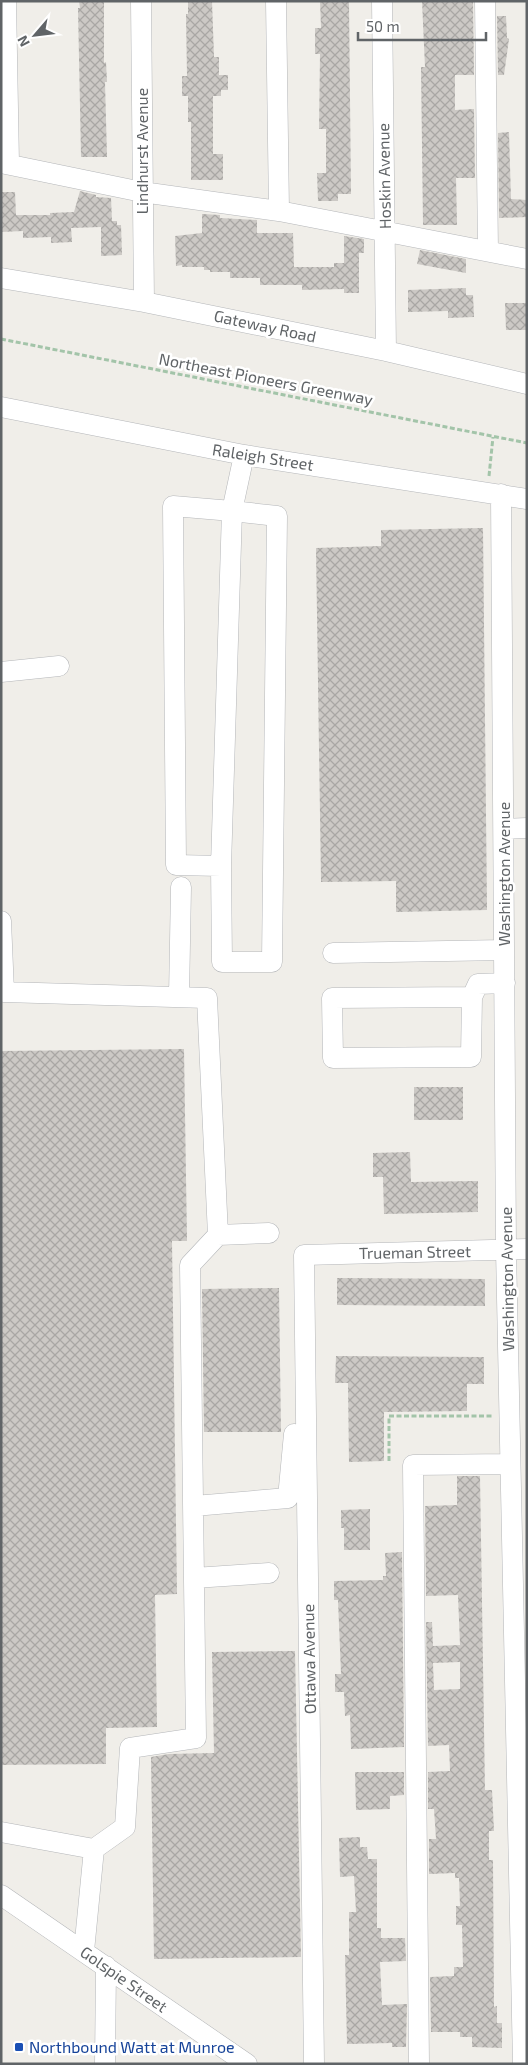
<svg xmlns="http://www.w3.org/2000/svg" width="528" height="2065" font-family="'Exo 2',sans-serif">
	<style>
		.building { fill: url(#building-cross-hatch); fill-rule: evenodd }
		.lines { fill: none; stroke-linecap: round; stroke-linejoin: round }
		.minor-casing { stroke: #b4b6b9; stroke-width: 21 }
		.path { stroke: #a3c4a9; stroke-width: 3; stroke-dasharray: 5 2.5; stroke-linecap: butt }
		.minor { stroke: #fff; stroke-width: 20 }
		.transit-dot { fill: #1a4fb4; stroke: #fff; stroke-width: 2 }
		.labels { text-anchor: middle; stroke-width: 5; stroke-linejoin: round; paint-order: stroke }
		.street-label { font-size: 16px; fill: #606467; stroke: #fff }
		.transit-label { font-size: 16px; fill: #164399; stroke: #fff; text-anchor: start }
	</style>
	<defs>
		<pattern id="building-cross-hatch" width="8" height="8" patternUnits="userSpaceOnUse" patternTransform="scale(1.25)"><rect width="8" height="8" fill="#ccc9c5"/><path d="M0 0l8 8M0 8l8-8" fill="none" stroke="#a9a7a4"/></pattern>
	</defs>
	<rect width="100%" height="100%" fill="#f0eee9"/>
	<path class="building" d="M79,1H104V63L106,62L107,82H105L107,157H81L78,8H80Z
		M188,1H212L214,57H219V75H228V90H221V96H213V154H223V180H191V122H188V96H182V76H187L186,14H188Z
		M320,1H349L351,194H338V201H318L317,173H326V129H319L320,54H315V28H321Z
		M422,1H473L474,75H455V110L474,109L475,178H456L457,225H423L421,67H425Z
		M497,16H506L507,38L509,39L504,75H498Z
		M509,132L511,199L527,200V217L499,218L498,133Z
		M80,191L96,195V197L111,198L112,221H117V225H121L122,255L101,256V227L71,228L72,242L51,243V237L23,238V231L1,232V192H15L16,215H50V213L74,212Z
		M202,214L220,215V218L257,220V233H293L294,267H334V263H344V236L364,239V253H359V293H344V289L302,290V285H260V278H230V272H210V270H204V267H182V265L176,266L175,236L202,233Z
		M420,250L466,259V273L417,264Z
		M466,288V295H473L474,317L448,318V311L408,312V290Z
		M505,303H526L527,330H506Z
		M483,528L487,910L396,912V881L321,882L316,548L381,546V530Z
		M184,1049L187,1241H172L177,1594L155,1595L157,1727L106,1728V1764L1,1765V1051Z
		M414,1087H463V1120H414Z
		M410,1152L411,1182L478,1181V1212L384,1214L383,1177H373V1153Z
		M337,1278L485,1279V1306L337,1305Z
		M279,1288L281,1432H204L202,1289Z
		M336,1356L484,1357V1384H467V1411L384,1412V1461L349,1462L348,1383H335Z
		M457,1476H480L485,1790H492L494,1831H489V1860H493L494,2007L497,2006V2023H502V2048L472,2047V2037H460V2032H431L430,1977L454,1976V1967H463L462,1925H456V1906H460L459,1878H455V1873L429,1874V1839H436L434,1809H428V1772L450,1771L449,1745L428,1746L426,1622H432L433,1646L460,1645L458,1595L426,1596L425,1506L457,1505ZM460,1662V1689L434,1690L433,1663Z
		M370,1509V1550H344V1528H341V1510Z
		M402,1552L404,1747L351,1749L350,1715L345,1716L344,1692H335V1674H341L338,1600H334V1581L383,1580V1576H386L385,1553Z
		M295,1651L301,1957L154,1959L151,1757L169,1754L214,1753L212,1652Z
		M355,1772H404V1795L390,1796V1809L356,1810Z
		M360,1837V1847H367L368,1859H377V1928H381V1938H405L406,1961L380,1962L382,2005L407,2004L406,2047H392V2043L347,2044L345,1955H349V1912H356L354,1876L340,1877L339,1838Z"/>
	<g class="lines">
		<defs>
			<path id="minor" d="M6,1L9,164
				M141,1L144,302
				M276,1L279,211
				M382,1L386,351
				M485,1L488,251
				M1,163L142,192L279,211L527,259
				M1,278L144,302L386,351L527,384
				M1,407L244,455L527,499
				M501,494L506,1250L523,2064
				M232,511L277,516L272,962H222L221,866Z
				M1,672L59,666
				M504,829L527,828
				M221,866L176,865L173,506L232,511L244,455
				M1,921L4,992L207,998L218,1235L190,1265L196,1738L130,1748L125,1827L94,1849
				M333,953L504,950
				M179,997L181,887
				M472,997L332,998L333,1058L471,1057L472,997L478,984L505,983
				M218,1235L269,1233
				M194,1506L288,1498L294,1434
				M194,1578L269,1573
				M1,1832L94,1849L84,1951
				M1,1895L247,2064
				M105,2064L106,1966
				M314,2064L304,1255L527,1249
				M419,2064L413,1465L510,1464"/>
		</defs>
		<use href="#minor" class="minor-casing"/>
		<path class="path" d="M1,339L527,443
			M489,476L493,437
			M389,1461V1416H493"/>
		<use href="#minor" class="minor"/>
	</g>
	<rect class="transit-dot" x="14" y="2042" width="10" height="10" rx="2.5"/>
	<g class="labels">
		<g class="street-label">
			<text transform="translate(142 151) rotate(-90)" y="6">Lindhurst Avenue</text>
			<text transform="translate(384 176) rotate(-91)" y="6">Hoskin Avenue</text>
			<text transform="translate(265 326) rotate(12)" y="6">Gateway Road</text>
			<text transform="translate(266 379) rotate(11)" y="6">Northeast Pioneers Greenway</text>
			<text transform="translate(263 457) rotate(9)" y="6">Raleigh Street</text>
			<text transform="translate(504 874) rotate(-90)" y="6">Washington Avenue</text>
			<text transform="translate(415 1252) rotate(-1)" y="6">Trueman Street</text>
			<text transform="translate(507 1279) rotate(-91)" y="6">Washington Avenue</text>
			<text transform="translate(309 1659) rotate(-91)" y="6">Ottawa Avenue</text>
			<text transform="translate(124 1979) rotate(35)" y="6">Golspie Street</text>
		</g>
		<g class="transit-label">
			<text x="29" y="2053">Northbound Watt at Munroe</text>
		</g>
	</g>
	<rect width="528" height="2065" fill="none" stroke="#606467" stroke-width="5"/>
	<g transform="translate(35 35) rotate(242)" stroke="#ffffff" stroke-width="4" paint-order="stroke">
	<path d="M0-4L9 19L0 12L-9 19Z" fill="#606467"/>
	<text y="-8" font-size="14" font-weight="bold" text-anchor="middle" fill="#606467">N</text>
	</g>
	<path d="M358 32v8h128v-8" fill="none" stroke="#606467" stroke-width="2.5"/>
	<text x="366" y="32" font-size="15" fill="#606467" stroke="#ffffff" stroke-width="4" paint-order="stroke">50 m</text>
</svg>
